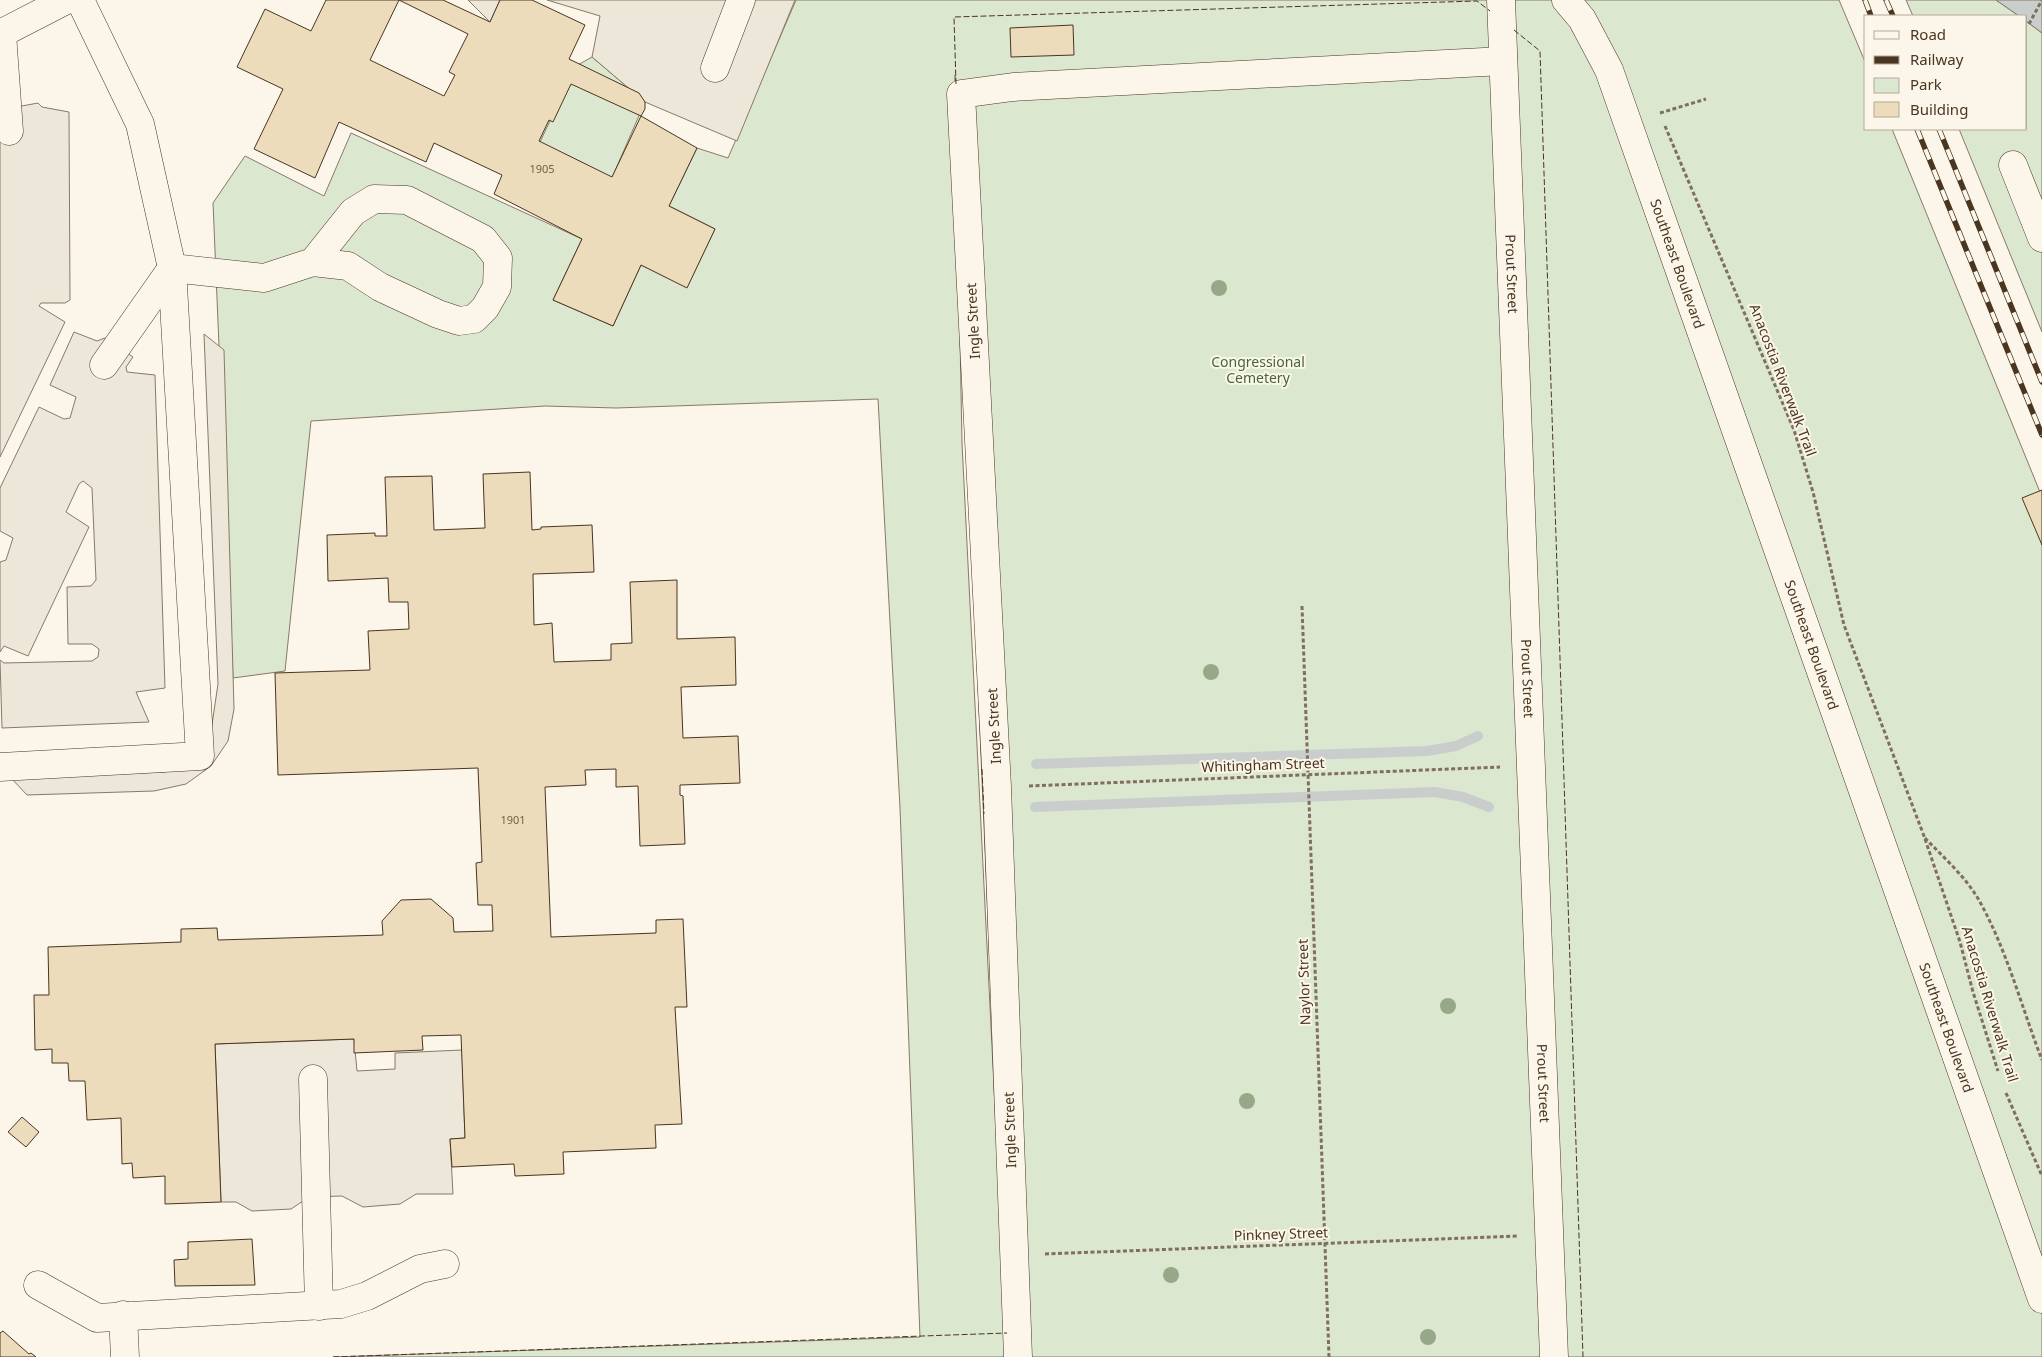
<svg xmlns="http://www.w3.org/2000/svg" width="2042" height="1357" font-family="'Noto Sans',sans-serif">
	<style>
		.green { fill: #dce7d0; stroke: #887966; fill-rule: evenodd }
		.parking { fill: #ede7d9; stroke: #887966 }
		.water { fill: #c9cecd; stroke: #887966 }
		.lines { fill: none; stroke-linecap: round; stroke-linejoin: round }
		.stream { stroke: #c9cecd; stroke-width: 10 }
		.building { fill: #ecdcbc; stroke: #4a3520; fill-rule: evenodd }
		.minor-casing { stroke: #4a3520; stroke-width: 29 }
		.path { stroke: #7f6f5c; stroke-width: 3; stroke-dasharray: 4 2.5; stroke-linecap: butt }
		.minor { stroke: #fbf6e9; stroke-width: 28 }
		.rail-casing { stroke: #4a3520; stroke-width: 5.5 }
		.rail { stroke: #fbf6e9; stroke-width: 4; stroke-dasharray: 11; stroke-linecap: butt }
		.fence { stroke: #4a3520; stroke-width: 1; stroke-dasharray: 6 2.5; stroke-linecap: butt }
		.tree { fill: #96a887 }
		.labels { text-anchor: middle; stroke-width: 4; stroke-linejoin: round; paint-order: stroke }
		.number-label { font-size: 11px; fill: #725f47 }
		.street-label { font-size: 14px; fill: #4a3520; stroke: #fbf6e9 }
		.park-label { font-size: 14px; fill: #436837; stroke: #fbf6e9 }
	</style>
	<rect width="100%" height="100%" fill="#fbf6e9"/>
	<path class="green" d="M796,0H1839L1866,64V129H1892L2042,497V1357H333L920,1337L900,808L878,399L616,408L545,406L311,421L285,671L233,678L213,203L245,156L324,196L351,133L582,239L553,300L613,326L641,265L687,287L715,229L669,206L697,148L728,158ZM955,75L965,378L1001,1228L962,443Z
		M1906,0H1996L2019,16H1913Z
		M2026,21L2042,33V332L1959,129H2026Z
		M592,57L645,102L611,180L539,144L576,66Z"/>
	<path class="parking" d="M468,0H500L490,22Z
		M547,0H795L737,141L645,102L592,57L600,16Z
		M38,103L42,107L69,112L70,300L65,303H41L39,306L65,322L0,457V110Z
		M74,332L97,341L105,338L133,357L126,367L127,372L155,375L165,688L136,692L149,722L2,728L0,660L4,663L92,661L98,657L99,649L92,644H68L67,587L91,586L96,580L92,488L83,481L79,484L66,512L89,527L28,656L4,646L0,652V562L6,560L13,538L0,531V488L39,407L64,419L70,418L76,397L50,385Z
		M204,334L224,350L234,709L228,741L211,766L186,784L154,791L27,795L11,778L164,772L192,761L210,738L218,684Z
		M354,1039L357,1071L395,1069V1053L462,1050L465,1138L450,1139L453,1194H416L400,1204L363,1207L342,1196L309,1197L291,1209L252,1211L236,1202H221L215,1044Z"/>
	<path class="water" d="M1996,0H2042V33L2026,21V16H2019Z"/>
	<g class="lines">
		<path class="stream" d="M1036,764L1427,751L1456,746L1478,736
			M1035,807L1435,792L1463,797L1489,807"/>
	</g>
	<path class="building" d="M326,0H443L490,22L500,0H532L585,25L569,59L639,93L645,102V109L641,116L697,148L669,206L715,229L687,288L641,265L613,326L553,300L582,239L494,194L502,175L434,143L426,162L339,122L315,178L254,149L283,89L237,67L265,9L311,31ZM399,0L468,34L449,72L455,75L444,96L370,60ZM571,84L641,116L612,177L539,141L549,120L553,122Z
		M1073,25L1074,55L1011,57L1010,28Z
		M530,472L532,530L541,529V527L592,525L594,572L533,574L534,625L552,623L554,662L611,660V644L632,643L630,582L677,580V639L735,637L736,685L681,687L683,738L738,736L740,783L680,785V795L683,796L685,844L640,846L638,786L616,787V769L585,770L586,785L545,787L551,937L656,933V920L683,919L687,1007H675L682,1124L655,1125L656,1148L563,1152L564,1174L515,1176L514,1164L452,1167L450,1139L465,1138L461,1035L422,1036L423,1050L354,1053V1039L215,1044L221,1202L165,1204V1176L133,1178L132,1163L122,1164L121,1118L87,1120L85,1081H69L68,1063H52V1049L35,1050L34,995H49L48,947L181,942V929L217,928L218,940L383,935L382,921L401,900L431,899L453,918L454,932L493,931L492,905H478L476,863L482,862L478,768L278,775L275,673L370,670L368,631L409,629L408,602H389L388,578L328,581L327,535L375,533V536H387L385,477L432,476L434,530L485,528L483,474Z
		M2042,490V545L2022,498Z
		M22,1117L39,1132L26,1147L8,1132Z
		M252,1239L255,1285L175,1286L174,1260L188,1259V1242Z
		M3,1331L29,1354L31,1353L36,1357H0V1333Z"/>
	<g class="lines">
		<defs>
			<g id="minor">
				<path id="s1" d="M1501,0L1554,1357"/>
				<path id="s2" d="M1566,0L1582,19L1609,70L2042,1299"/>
				<path d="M0,34L66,0"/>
				<path d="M2,34L9,131"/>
				<path d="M715,68L741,0"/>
				<path d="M2013,165L2042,238"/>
				<path d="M172,268L264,278L313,262L353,212L374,199L407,200L483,239L498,258L497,287L485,308L474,319L459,321L438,314L380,287L348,266L313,262"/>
				<path d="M104,365L172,268"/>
				<path d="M0,767L200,756L172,268L140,124L80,0"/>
				<path d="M313,1079L319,1306"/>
				<path d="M38,1285L97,1318L341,1304L367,1296L420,1269L445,1264"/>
				<path d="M123,1315L125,1357"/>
				<path d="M1018,1357L997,787L961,94L1013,87L1503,61"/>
			</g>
		</defs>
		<use href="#minor" class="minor-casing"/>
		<path class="path" d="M2029,24L2042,0
			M1660,113L1706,99
			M1665,126L1794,430L1813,492L1844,625L1924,836L1960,942L1973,992L1998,1071
			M1302,606L1329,1357
			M1029,786L1500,767
			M1925,838C1944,858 1967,878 1980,902C2007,951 2022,1008 2042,1060
			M2006,1093L2042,1176
			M1045,1254L1519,1236"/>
		<use href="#minor" class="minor"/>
		<defs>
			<path id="rail" d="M1865,0L1871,16
				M1886,0L1893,16
				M1917,129L2042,435
				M1939,129L2042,382"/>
		</defs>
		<use href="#rail" class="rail-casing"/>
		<use href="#rail" class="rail"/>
		<path class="fence" d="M1514,30L1540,51L1583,1357
			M956,84L954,17L1477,1L1490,11
			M982,769L984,814
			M333,1357L1007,1333"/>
	</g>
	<g class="tree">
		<circle cx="1219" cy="288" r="8"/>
		<circle cx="1211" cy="672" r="8"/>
		<circle cx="1448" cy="1006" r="8"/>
		<circle cx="1247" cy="1101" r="8"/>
		<circle cx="1171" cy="1275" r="8"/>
		<circle cx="1428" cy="1337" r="8"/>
	</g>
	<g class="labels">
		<g class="number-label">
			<text x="542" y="173">1905</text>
			<text x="513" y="824">1901</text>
		</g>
		<g class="street-label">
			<text dy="5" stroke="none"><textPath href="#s2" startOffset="288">Southeast Boulevard</textPath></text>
			<text dy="5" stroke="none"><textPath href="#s1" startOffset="274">Prout Street</textPath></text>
			<text transform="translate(973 321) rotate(-93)" y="5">Ingle Street</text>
			<text transform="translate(1783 380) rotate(69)" y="5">Anacostia Riverwalk Trail</text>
			<text dy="5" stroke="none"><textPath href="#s2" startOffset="692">Southeast Boulevard</textPath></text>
			<text dy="5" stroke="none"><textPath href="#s1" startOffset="679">Prout Street</textPath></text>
			<text transform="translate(994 726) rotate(-93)" y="5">Ingle Street</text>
			<text transform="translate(1263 765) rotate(-2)" y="5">Whitingham Street</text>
			<text transform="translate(1304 982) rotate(-92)" y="5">Naylor Street</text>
			<text transform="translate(1990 1004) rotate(73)" y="5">Anacostia Riverwalk Trail</text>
			<text dy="5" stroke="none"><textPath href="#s2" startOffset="1098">Southeast Boulevard</textPath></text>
			<text dy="5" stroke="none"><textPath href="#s1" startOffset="1084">Prout Street</textPath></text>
			<text transform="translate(1010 1130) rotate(-92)" y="5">Ingle Street</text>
			<text transform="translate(1281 1234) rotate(-2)" y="5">Pinkney Street</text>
		</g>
		<g class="park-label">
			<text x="1258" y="367">Congressional<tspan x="1258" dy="16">Cemetery</tspan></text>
		</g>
	</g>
	<rect x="1864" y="15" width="162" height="115" fill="#fbf6e9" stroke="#b4a999"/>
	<rect x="1874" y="31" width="25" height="8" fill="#fbf6e9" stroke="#b4a999"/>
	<text x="1910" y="40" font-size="15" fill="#4a3520">Road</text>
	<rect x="1874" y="56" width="25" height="8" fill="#4a3520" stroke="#b4a999"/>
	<text x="1910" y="65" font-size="15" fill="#4a3520">Railway</text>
	<rect x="1874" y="78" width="25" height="15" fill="#dce7d0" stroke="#b4a999"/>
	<text x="1910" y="90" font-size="15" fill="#4a3520">Park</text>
	<rect x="1874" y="102" width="25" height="15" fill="#ecdcbc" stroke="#b4a999"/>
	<text x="1910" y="115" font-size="15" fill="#4a3520">Building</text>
</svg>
